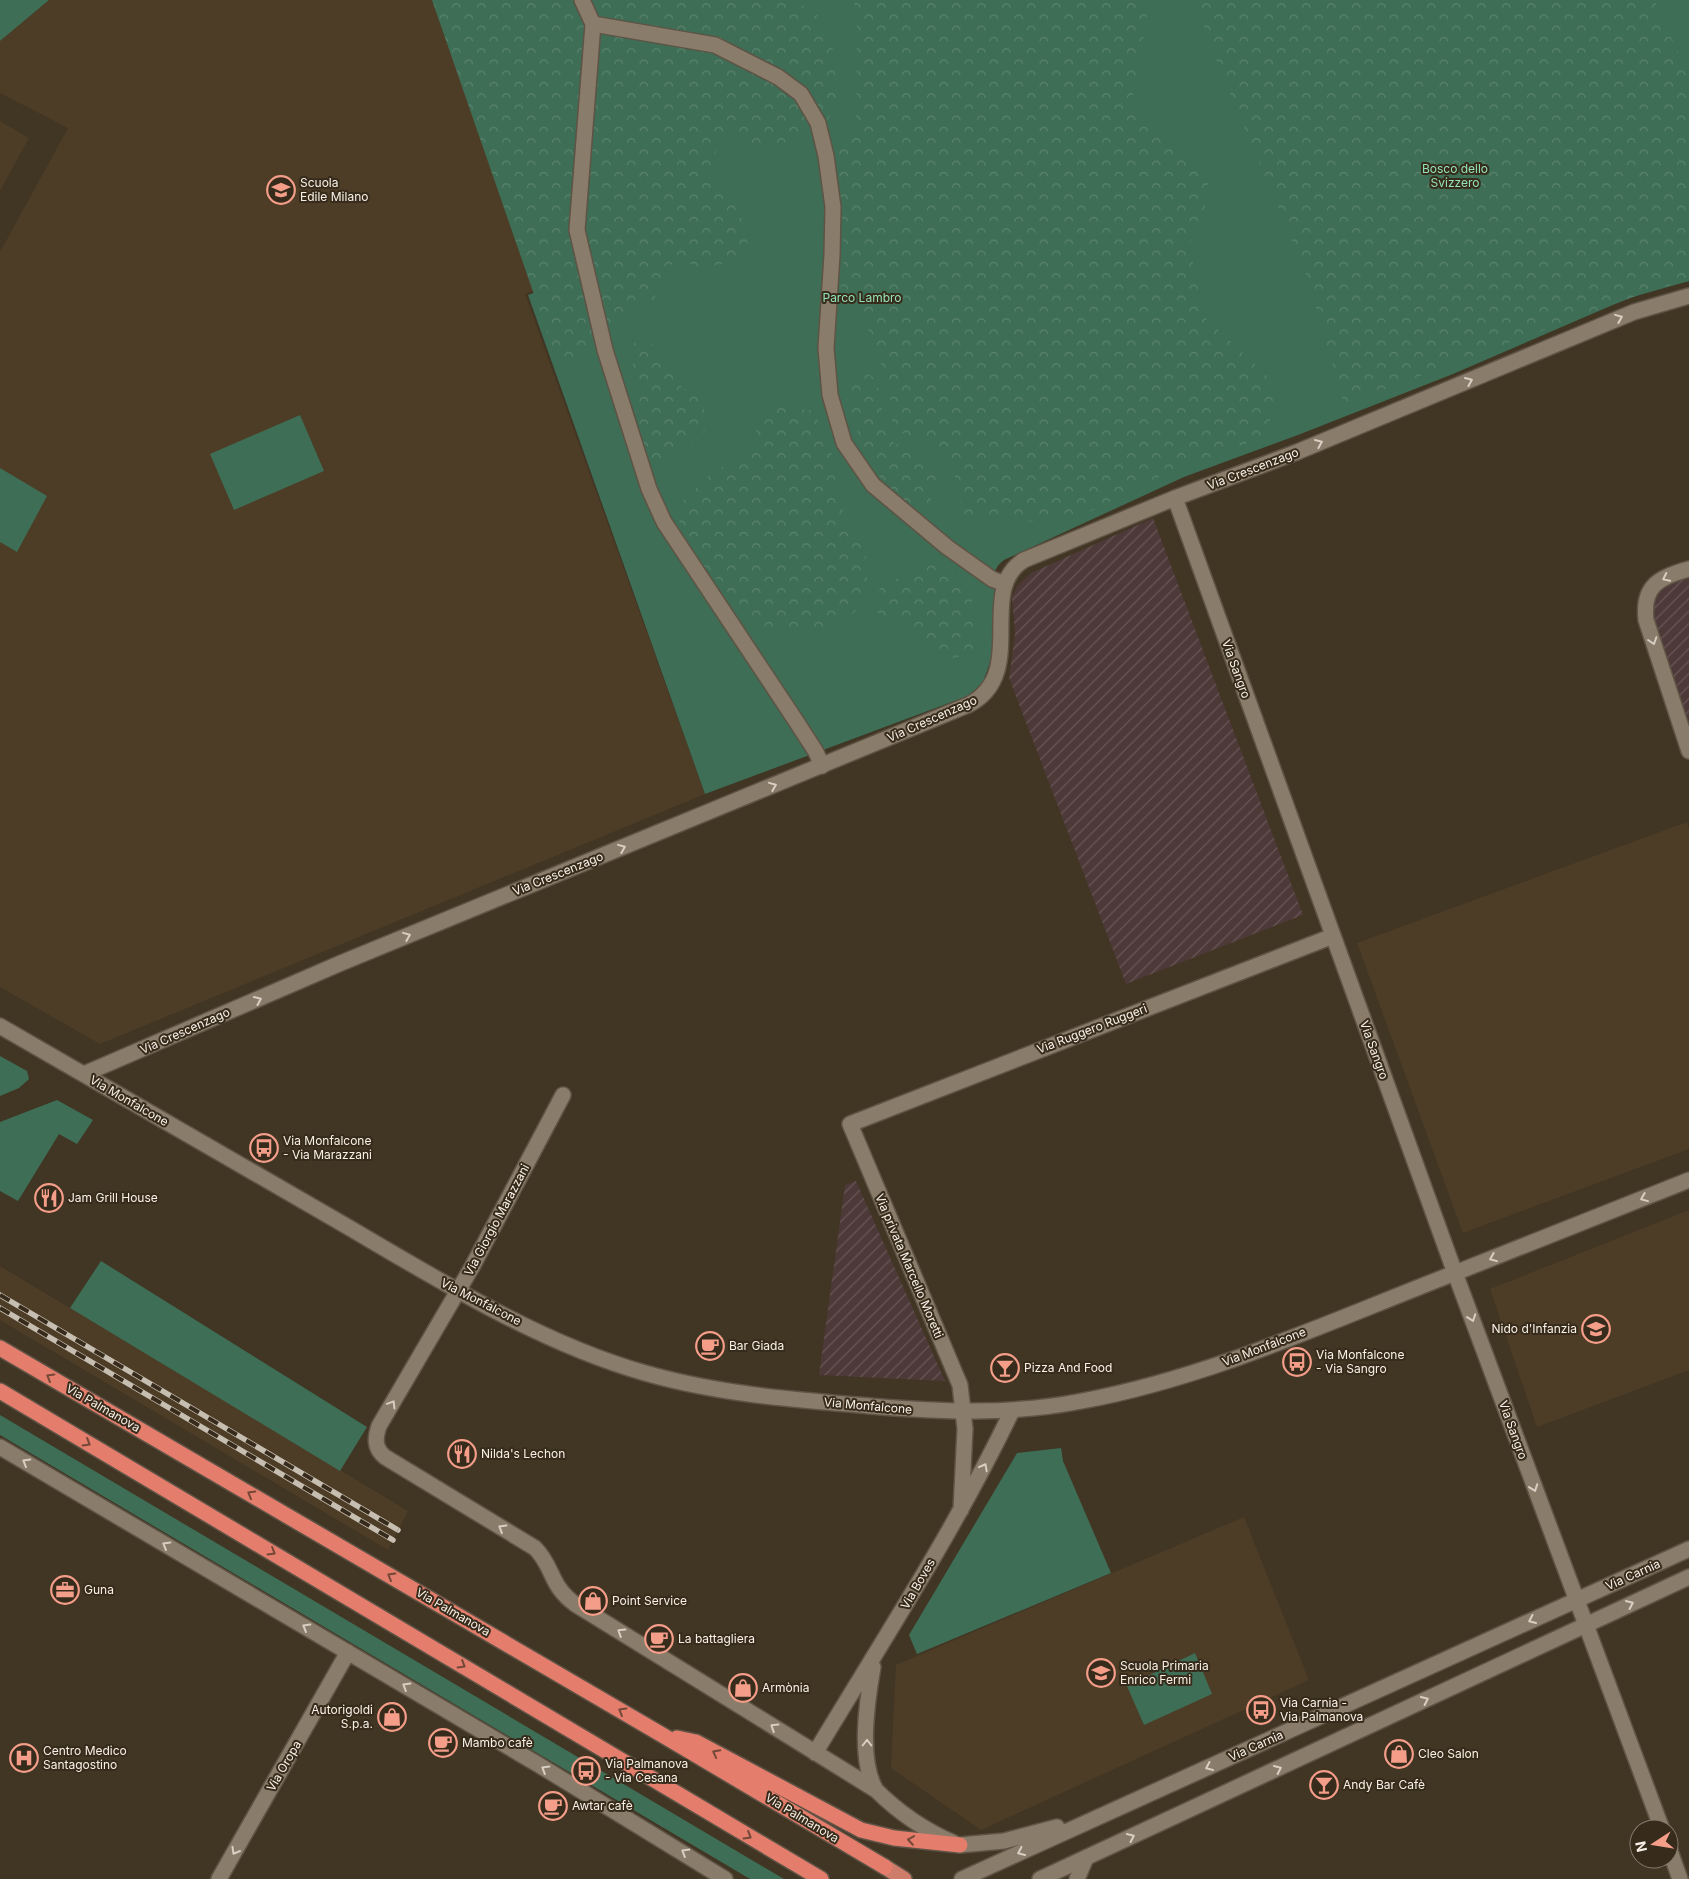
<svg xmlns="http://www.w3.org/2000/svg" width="1689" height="1879" font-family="Inter,sans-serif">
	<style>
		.built { fill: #4d3d26 }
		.industrial { fill: url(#industrial-furrows) }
		.green { fill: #3e6e56 }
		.forest { fill: url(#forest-crowns) }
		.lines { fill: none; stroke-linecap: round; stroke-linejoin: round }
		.pedestrian-casing { stroke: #5e5345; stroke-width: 18 }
		.minor-casing { stroke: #5e5345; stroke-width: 18 }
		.tertiary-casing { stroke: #5e5345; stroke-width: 18 }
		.primary-casing { stroke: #5e5345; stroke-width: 18 }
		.trunk-casing { stroke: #5e5345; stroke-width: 18 }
		.pedestrian { stroke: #8a7c6a; stroke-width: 15 }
		.minor { stroke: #8a7c6a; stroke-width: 15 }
		.tertiary { stroke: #8a7c6a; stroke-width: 15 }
		.primary { stroke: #ce7d6b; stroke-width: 15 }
		.trunk { stroke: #e47d6c; stroke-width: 15 }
		.rail-casing { stroke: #c7beb2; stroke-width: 5.5 }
		.rail { stroke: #372b1b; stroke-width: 4; stroke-dasharray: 11; stroke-linecap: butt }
		.oneway { stroke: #d8cec2 }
		.oneway2 { stroke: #744837 }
		.labels { text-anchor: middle; stroke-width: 4; stroke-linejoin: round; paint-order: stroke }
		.park-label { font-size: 12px; fill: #93e2b9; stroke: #372b1b }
		.poi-label { font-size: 12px; fill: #f9f1e7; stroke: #372b1b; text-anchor: start }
		.street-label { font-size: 12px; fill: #f9f1e7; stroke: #372b1b }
	</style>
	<defs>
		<pattern id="industrial-furrows" width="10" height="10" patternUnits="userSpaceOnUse" patternTransform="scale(1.25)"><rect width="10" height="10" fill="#4e3939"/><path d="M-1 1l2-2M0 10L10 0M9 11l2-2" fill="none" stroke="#685656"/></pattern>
		<pattern id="forest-crowns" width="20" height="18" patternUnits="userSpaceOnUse" patternTransform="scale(1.25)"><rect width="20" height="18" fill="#3e6e56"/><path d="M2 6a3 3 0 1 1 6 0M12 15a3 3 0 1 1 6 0" fill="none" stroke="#5b836e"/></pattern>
	</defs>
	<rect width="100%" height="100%" fill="#413524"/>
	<path class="built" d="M49,0H461L561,280L525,294L705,794L100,1044L0,987V252L68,128L0,93V41Z
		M0,121L29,138L0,191Z
		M1687,822L1689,829V1149L1463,1233L1357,943Z
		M1689,1210V1370L1537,1427L1490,1289Z
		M0,1266L408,1511L388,1550L0,1320Z
		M1244,1517L1309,1680L981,1830L891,1768L896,1665Z"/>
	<path class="industrial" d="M1153,518L1303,915L1126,984L1009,678L1015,634L1012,597L1017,586L1031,573Z
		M1689,569V751L1646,620L1656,583Z
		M856,1181L945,1381L819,1375L845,1185Z"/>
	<path class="green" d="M0,0H49L0,41Z
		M463,0H1689V281L1629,298L1453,374L1298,435L1184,477L1004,560C983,575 1000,599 1001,620C1001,627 986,678 982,683C978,688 972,692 968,696L705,794L528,295L563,282Z
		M300,415L324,471L234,510L210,454Z
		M0,468L47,496L17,552L0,542Z
		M0,1056L27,1071L29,1079L19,1088L0,1096Z
		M57,1100L93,1120L77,1144L59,1134L18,1201L0,1191V1122Z
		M101,1261L367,1427L340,1471L70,1308Z
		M0,1415L784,1879H750L0,1435Z
		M1061,1448L1063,1461L1111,1573L917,1654L909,1635L1017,1453Z
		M1195,1653L1212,1694L1144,1725L1127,1686Z"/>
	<path class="forest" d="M432,0H784L813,9L831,35L839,103L820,131L761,150L734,129L717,140L712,178L736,202L749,240L735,261L702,268L675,259L654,299L618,320L597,348L572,358H556Z
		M854,0H1140L1148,11L1130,111L1208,182L1204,219L1189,244L1204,317L1275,383L1268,435L1149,481L1092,511L1027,522L963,515L949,450L893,430L889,385L863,316L840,293L844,256L837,153L856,127L857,28Z
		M1195,0H1654L1689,77V281L1655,289L1344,404L1307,277L1210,45Z
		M639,337L652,343L683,389L696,391L707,417L706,430L674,458L648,465L641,453L635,411L638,391L630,349Z
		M864,372L876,379L886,432L894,443L920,456L936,478L929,505L917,509L903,504L883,483L862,446L845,391L851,376Z
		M774,405L813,411L830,445L836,477L833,491L842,505L846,525L865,547L867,578L856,611L830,629L760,627L702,564L683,540L678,514L683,501L714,471L752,454L757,427Z
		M923,564L951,568L970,589L977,643L970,655L942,660L929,654L916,628L877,613L872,599L885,583L912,573Z"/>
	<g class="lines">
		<defs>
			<path id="pedestrian" d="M582,0L593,24L715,45L778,77L801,94L818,123L826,156L833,207L832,255L826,348L830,395L844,443L873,485L947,547L992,579L1005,584
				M593,24L577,230L605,350L649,489L664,522L796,721L816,752L822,766"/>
			<path id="minor" d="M1175,498L1455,1273L1662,1829
				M1689,569C1659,577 1642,586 1646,620L1689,751
				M84,1074L341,963L968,705C1030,674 975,590 1024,560L1175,498L1297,452L1634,312L1689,296
				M563,1095L472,1267L379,1426C375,1438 374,1448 385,1457L535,1548C554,1567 549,1585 575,1604L876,1790C899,1813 924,1830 954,1843
				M1455,1273L1689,1180
				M0,1447L539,1765L725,1879
				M961,1510L965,1429L960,1385L850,1124L1333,936
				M873,1667C867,1701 858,1760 876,1790
				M815,1753C883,1640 955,1530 1012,1411
				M1669,1848L1680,1879
				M219,1879L348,1652
				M1077,1879L1086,1858"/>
			<path id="tertiary" d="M0,1026C116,1093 232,1160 348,1227C440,1281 542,1344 645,1373C718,1394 795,1400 870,1406C942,1412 1011,1415 1082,1401C1211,1377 1333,1320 1455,1273
				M960,1845L1004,1841L1057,1827
				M962,1879L1689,1549
				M1040,1879L1689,1577"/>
			<path id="primary" d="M885,1867L904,1879"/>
			<path id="trunk" d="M0,1348L664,1736L885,1867
				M0,1391L821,1879
				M677,1738L696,1742L861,1830L894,1838L960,1845"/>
		</defs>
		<use href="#pedestrian" class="pedestrian-casing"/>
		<use href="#minor" class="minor-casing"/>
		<use href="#tertiary" class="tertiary-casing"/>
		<use href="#primary" class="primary-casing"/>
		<use href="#trunk" class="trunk-casing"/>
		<use href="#pedestrian" class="pedestrian"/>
		<use href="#minor" class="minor"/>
		<use href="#tertiary" class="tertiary"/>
		<use href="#primary" class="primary"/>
		<use href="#trunk" class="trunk"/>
		<defs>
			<path id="rail" d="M0,1295L398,1530
				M0,1308L393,1540"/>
		</defs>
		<use href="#rail" class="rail-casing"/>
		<use href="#rail" class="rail"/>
	</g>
	<defs><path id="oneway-chevron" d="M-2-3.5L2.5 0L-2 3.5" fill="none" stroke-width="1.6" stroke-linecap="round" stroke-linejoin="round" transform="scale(1.25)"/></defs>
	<g class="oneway">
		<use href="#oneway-chevron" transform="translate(1619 318) rotate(-22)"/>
		<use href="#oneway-chevron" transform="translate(1469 381) rotate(-23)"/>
		<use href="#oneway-chevron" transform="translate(1319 443) rotate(-23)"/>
		<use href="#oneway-chevron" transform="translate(1666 578) rotate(154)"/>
		<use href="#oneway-chevron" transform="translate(1653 641) rotate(72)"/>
		<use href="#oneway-chevron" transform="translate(773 786) rotate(-22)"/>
		<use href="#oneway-chevron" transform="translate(622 848) rotate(-22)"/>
		<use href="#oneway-chevron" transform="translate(407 936) rotate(-22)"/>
		<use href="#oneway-chevron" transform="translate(258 1000) rotate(-24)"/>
		<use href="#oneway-chevron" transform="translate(1644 1198) rotate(158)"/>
		<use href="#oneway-chevron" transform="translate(1493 1258) rotate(158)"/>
		<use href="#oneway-chevron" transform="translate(1472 1318) rotate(70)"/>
		<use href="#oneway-chevron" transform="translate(392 1404) rotate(-59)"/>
		<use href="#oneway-chevron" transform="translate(26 1462) rotate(-150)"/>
		<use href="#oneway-chevron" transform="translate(984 1467) rotate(-62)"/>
		<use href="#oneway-chevron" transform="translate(1534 1488) rotate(70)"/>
		<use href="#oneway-chevron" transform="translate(502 1528) rotate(-149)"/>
		<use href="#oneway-chevron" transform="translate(166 1545) rotate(-150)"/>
		<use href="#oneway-chevron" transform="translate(1630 1604) rotate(-25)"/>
		<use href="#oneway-chevron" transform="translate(1532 1620) rotate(156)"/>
		<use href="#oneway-chevron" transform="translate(306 1627) rotate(-150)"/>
		<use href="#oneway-chevron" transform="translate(621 1632) rotate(-148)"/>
		<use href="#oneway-chevron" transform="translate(406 1686) rotate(-149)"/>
		<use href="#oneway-chevron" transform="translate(1425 1700) rotate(-25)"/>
		<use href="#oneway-chevron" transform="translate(774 1727) rotate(-148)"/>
		<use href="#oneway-chevron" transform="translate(867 1743) rotate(-90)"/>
		<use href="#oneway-chevron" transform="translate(1209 1767) rotate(156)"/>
		<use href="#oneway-chevron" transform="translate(545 1769) rotate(-149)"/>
		<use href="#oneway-chevron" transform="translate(1278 1769) rotate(-25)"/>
		<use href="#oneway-chevron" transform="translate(1131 1837) rotate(-25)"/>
		<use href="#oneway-chevron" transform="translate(235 1851) rotate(120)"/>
		<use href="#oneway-chevron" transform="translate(685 1852) rotate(-149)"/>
		<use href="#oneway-chevron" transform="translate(1021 1852) rotate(156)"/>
	</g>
	<g class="oneway2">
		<use href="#oneway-chevron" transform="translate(50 1377) rotate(-150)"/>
		<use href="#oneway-chevron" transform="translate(87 1443) rotate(31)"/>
		<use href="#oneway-chevron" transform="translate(251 1494) rotate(-150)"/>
		<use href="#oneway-chevron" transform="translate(272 1552) rotate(31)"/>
		<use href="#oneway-chevron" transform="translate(391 1576) rotate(-150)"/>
		<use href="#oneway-chevron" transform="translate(462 1665) rotate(31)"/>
		<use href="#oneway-chevron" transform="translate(622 1711) rotate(-150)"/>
		<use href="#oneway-chevron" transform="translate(716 1753) rotate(-152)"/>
		<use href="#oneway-chevron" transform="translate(748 1836) rotate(31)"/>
		<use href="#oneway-chevron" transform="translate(911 1840) rotate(-172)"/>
	</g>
	<defs>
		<symbol id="school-ring" viewBox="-11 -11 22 22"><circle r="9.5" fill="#372b1b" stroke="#f49e8a" stroke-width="1.5"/><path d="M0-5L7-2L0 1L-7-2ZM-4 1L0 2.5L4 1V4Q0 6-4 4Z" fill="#f49e8a"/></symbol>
		<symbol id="bus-ring" viewBox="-11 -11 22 22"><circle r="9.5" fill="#372b1b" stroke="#f49e8a" stroke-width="1.5"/><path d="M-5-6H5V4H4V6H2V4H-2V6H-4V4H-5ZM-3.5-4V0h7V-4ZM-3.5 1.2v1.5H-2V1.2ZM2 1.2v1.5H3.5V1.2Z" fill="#f49e8a"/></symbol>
		<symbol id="restaurant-ring" viewBox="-11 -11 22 22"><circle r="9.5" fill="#372b1b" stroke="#f49e8a" stroke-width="1.5"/><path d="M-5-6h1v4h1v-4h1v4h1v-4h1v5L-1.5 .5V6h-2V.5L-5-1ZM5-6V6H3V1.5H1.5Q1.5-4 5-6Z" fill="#f49e8a"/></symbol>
		<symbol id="cafe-ring" viewBox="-11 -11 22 22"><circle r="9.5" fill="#372b1b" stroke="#f49e8a" stroke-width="1.5"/><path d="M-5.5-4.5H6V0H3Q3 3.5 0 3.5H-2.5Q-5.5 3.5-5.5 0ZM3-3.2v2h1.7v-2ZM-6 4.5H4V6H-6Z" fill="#f49e8a"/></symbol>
		<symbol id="bar-ring" viewBox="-11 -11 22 22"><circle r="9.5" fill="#372b1b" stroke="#f49e8a" stroke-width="1.5"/><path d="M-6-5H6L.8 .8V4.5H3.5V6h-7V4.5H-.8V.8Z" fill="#f49e8a"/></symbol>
		<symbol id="office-ring" viewBox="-11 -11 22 22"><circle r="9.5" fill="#372b1b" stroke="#f49e8a" stroke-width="1.5"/><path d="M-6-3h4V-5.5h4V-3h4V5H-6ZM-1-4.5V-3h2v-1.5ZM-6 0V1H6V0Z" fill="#f49e8a"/></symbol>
		<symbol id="shop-ring" viewBox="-11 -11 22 22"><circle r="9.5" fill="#372b1b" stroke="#f49e8a" stroke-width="1.5"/><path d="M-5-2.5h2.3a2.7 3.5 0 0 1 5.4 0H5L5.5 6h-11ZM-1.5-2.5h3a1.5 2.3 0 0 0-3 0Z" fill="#f49e8a"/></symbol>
		<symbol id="hospital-ring" viewBox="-11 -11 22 22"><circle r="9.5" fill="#372b1b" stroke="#f49e8a" stroke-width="1.5"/><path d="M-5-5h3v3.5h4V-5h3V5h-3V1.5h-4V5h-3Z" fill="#f49e8a"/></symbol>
	</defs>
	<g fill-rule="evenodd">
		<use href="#school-ring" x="265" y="174" width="32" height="32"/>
		<use href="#bus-ring" x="248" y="1132" width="32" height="32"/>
		<use href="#restaurant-ring" x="33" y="1182" width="32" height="32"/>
		<use href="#school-ring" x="1580" y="1313" width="32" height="32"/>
		<use href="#cafe-ring" x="694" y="1330" width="32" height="32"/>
		<use href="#bus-ring" x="1281" y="1346" width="32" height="32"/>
		<use href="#bar-ring" x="989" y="1352" width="32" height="32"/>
		<use href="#restaurant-ring" x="446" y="1438" width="32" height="32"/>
		<use href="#office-ring" x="49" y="1574" width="32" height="32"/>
		<use href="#shop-ring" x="577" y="1585" width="32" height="32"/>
		<use href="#cafe-ring" x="643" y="1623" width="32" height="32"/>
		<use href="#school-ring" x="1085" y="1657" width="32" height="32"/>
		<use href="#shop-ring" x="727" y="1672" width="32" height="32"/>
		<use href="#bus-ring" x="1245" y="1694" width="32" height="32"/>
		<use href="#shop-ring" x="376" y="1701" width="32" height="32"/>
		<use href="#cafe-ring" x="427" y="1727" width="32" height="32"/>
		<use href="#shop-ring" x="1383" y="1738" width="32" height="32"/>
		<use href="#hospital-ring" x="8" y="1742" width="32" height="32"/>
		<use href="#bus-ring" x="570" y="1755" width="32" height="32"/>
		<use href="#bar-ring" x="1308" y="1769" width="32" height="32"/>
		<use href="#cafe-ring" x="537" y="1790" width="32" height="32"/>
	</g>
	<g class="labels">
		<g class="park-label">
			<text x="1455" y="173">Bosco dello<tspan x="1455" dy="14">Svizzero</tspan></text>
			<text x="862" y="302">Parco Lambro</text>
		</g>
		<g class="poi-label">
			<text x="300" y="187">Scuola<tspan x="300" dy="14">Edile Milano</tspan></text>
			<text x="283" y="1145">Via Monfalcone<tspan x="283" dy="14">- Via Marazzani</tspan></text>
			<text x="68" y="1202">Jam Grill House</text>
			<text x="1577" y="1333" text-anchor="end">Nido d'Infanzia</text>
			<text x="729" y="1350">Bar Giada</text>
			<text x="1316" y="1359">Via Monfalcone<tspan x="1316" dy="14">- Via Sangro</tspan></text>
			<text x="1024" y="1372">Pizza And Food</text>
			<text x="481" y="1458">Nilda's Lechon</text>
			<text x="84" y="1594">Guna</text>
			<text x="612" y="1605">Point Service</text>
			<text x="678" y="1643">La battagliera</text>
			<text x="1120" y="1670">Scuola Primaria<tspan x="1120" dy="14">Enrico Fermi</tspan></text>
			<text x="762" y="1692">Armònia</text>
			<text x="1280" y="1707">Via Carnia -<tspan x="1280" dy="14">Via Palmanova</tspan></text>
			<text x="373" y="1714" text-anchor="end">Autorigoldi<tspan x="373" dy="14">S.p.a.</tspan></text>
			<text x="462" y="1747">Mambo cafè</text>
			<text x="43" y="1755">Centro Medico<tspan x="43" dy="14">Santagostino</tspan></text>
			<text x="1418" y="1758">Cleo Salon</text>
			<text x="605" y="1768">Via Palmanova<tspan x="605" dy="14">- Via Cesana</tspan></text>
			<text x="1343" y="1789">Andy Bar Cafè</text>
			<text x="572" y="1810">Awtar cafè</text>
		</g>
		<g class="street-label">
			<text transform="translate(1253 469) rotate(-21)" y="4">Via Crescenzago</text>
			<text transform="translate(1236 669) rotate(70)" y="4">Via Sangro</text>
			<text transform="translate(932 719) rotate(-24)" y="4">Via Crescenzago</text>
			<text transform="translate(558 874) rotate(-22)" y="4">Via Crescenzago</text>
			<text transform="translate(1092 1029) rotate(-21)" y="4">Via Ruggero Ruggeri</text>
			<text transform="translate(185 1031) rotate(-24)" y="4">Via Crescenzago</text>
			<text transform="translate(1374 1050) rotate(70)" y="4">Via Sangro</text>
			<text transform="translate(129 1101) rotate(30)" y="4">Via Monfalcone</text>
			<text transform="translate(497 1220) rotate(-62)" y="4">Via Giorgio Marazzani</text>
			<text transform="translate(909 1266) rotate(67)" y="4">Via privata Marcello Moretti</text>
			<text transform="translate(481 1302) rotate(27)" y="4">Via Monfalcone</text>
			<text transform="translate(1264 1347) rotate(-21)" y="4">Via Monfalcone</text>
			<text transform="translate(868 1406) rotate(5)" y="4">Via Monfalcone</text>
			<text transform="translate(103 1408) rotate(30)" y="4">Via Palmanova</text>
			<text transform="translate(1513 1430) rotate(70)" y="4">Via Sangro</text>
			<text transform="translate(1633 1575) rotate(-24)" y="4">Via Carnia</text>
			<text transform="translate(918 1584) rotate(-60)" y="4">Via Boves</text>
			<text transform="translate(453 1612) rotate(30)" y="4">Via Palmanova</text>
			<text transform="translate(1256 1746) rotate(-24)" y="4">Via Carnia</text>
			<text transform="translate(284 1766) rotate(-60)" y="4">Via Oropa</text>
			<text transform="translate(802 1818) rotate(31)" y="4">Via Palmanova</text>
		</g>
	</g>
	<g transform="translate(1654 1844) rotate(258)"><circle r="24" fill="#372b1b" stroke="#857a6d"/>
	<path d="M0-4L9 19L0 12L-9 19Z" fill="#f49e8a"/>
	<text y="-8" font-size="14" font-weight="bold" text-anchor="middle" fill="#f9f1e7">N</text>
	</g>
</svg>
